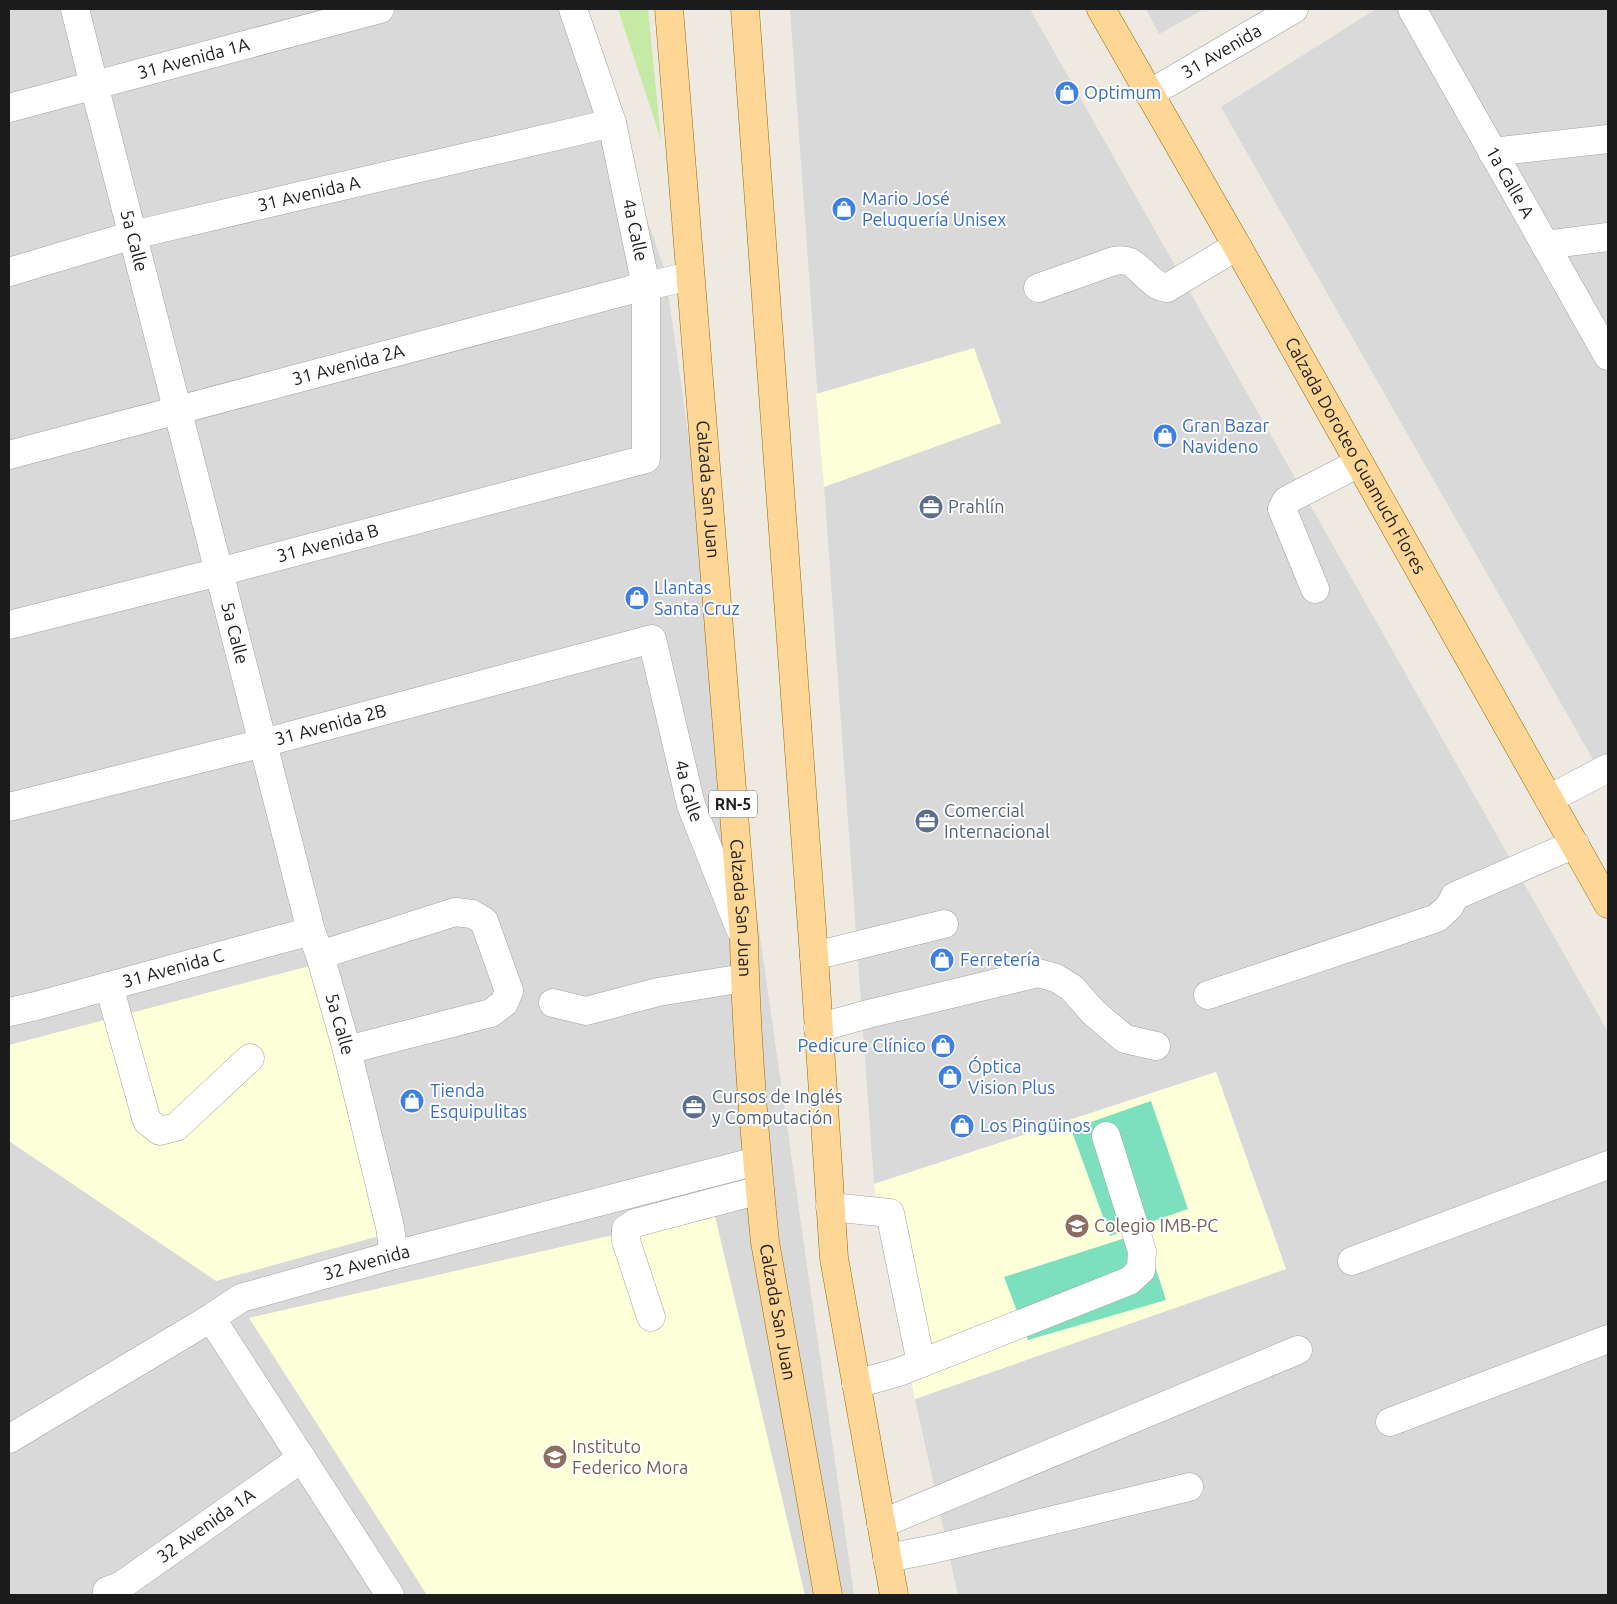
<svg xmlns="http://www.w3.org/2000/svg" width="1617" height="1604" font-family="Ubuntu,sans-serif">
	<style>
		.residential { fill: #dad9d9 }
		.education { fill: #fdffd9 }
		.grass { fill: #c4eaa5 }
		.pitch { fill: #7ce0be }
		.lines { fill: none; stroke-linecap: round; stroke-linejoin: round }
		.minor-casing { stroke: #a3a3a3; stroke-width: 29 }
		.major-casing { stroke: #946a00; stroke-width: 29 }
		.minor { stroke: #fff; stroke-width: 28 }
		.major { stroke: #fed696; stroke-width: 28 }
		.labels { text-anchor: middle; stroke-width: 4; stroke-linejoin: round; paint-order: stroke }
		.shield { fill: #fff; stroke: #606060; stroke-width: 1 }
		.shield-label { font-size: 16px; font-weight: bold; fill: #1c1c1c }
		.street-label { font-size: 18px; fill: #1c1c1c; stroke: #fff }
		.shop-label { font-size: 18px; fill: #366cbe; stroke: #fff; text-anchor: start }
		.service-label { font-size: 18px; fill: #4e5e75; stroke: #fff; text-anchor: start }
		.education-label { font-size: 18px; fill: #785e54; stroke: #fff; text-anchor: start }
	</style>
	<rect width="100%" height="100%" fill="#eeeae1"/>
	<path class="residential" d="M9,9H574L665,271L854,1595H9Z
		M790,9H1030L1608,1032V1595H958L915,1399L1286,1269L1216,1072L874,1184Z
		M1146,9H1204L1159,34Z
		M1376,9H1608V786L1221,107Z"/>
	<path class="education" d="M974,348L1001,423L824,487L816,394Z
		M321,963L390,1233L216,1281L9,1141V1045Z
		M1216,1072L1286,1269L915,1399L874,1184Z
		M714,1212L805,1595H427L249,1318Z"/>
	<path class="grass" d="M618,9H648L661,140Z"/>
	<path class="pitch" d="M1151,1101L1188,1209L1110,1236L1071,1129Z
		M1144,1232L1166,1300L1028,1340L1004,1277Z"/>
	<g class="lines">
		<defs>
			<g id="minor">
				<path id="s1" d="M75,9L90,69L311,931L320,955L347,1050L390,1227L394,1255"/>
				<path id="s2" d="M1412,9L1608,356"/>
				<path id="s3" d="M1149,94L1294,9"/>
				<path id="s4" d="M9,108L380,9"/>
				<path d="M1492,152L1608,139"/>
				<path d="M1545,245L1608,237"/>
				<path id="s5" d="M9,272L133,235L612,123"/>
				<path d="M1038,288L1114,261C1119,260 1125,260 1130,262C1143,269 1151,286 1167,288L1237,246"/>
				<path id="s6" d="M9,455L630,290L690,276"/>
				<path d="M1315,589L1282,509L1286,501L1291,498L1359,463"/>
				<path id="s7" d="M9,625L219,572L646,459V286L612,123L573,9"/>
				<path d="M1549,799L1608,768"/>
				<path id="s8" d="M9,807L263,743L652,639L691,805L740,929"/>
				<path d="M320,955L455,912L472,914L484,921L509,991L504,1003L491,1013L347,1050"/>
				<path d="M814,956L944,924"/>
				<path d="M109,986L147,1121L160,1131L176,1127L250,1058"/>
				<path d="M1208,995L1437,918L1449,907L1455,896L1575,844"/>
				<path d="M553,1003L586,1011L658,992L744,978"/>
				<path id="s9" d="M9,1012L36,1006L311,931"/>
				<path d="M818,1028L868,1014L1038,973L1056,978L1072,988L1093,1012L1125,1039L1156,1046"/>
				<path d="M830,1207L890,1213L921,1363"/>
				<path d="M1352,1261L1608,1165"/>
				<path d="M651,1317L626,1241V1229L635,1223L760,1190"/>
				<path d="M211,1318L390,1595"/>
				<path d="M856,1384L899,1372L1129,1281L1141,1270L1142,1251L1106,1136"/>
				<path d="M1390,1422L1608,1339"/>
				<path id="s10" d="M9,1439L211,1318L241,1298L394,1255L757,1161"/>
				<path d="M881,1524L1298,1350"/>
				<path d="M887,1558L934,1549L1189,1487"/>
				<path id="s11" d="M107,1591L122,1585L302,1458"/>
			</g>
			<g id="major">
				<path id="s12" d="M669,9L744,938C746,1040 755,1141 765,1242L828,1595"/>
				<path d="M745,9L814,956L834,1258L894,1595"/>
				<path id="s13" d="M1101,9L1237,246L1608,904"/>
			</g>
		</defs>
		<use href="#minor" class="minor-casing"/>
		<use href="#major" class="major-casing"/>
		<use href="#minor" class="minor"/>
		<use href="#major" class="major"/>
	</g>
	<defs>
		<symbol id="shop-disc" viewBox="-11 -11 22 22"><circle r="9.5" fill="#3f7fe0" stroke="#fff"/><path d="M-5-2.5h2.3a2.7 3.5 0 0 1 5.4 0H5L5.5 6h-11ZM-1.5-2.5h3a1.5 2.3 0 0 0-3 0Z" fill="#fff"/></symbol>
		<symbol id="office-disc" viewBox="-11 -11 22 22"><circle r="9.5" fill="#5c6f8a" stroke="#fff"/><path d="M-6-3h4V-5.5h4V-3h4V5H-6ZM-1-4.5V-3h2v-1.5ZM-6 0V1H6V0Z" fill="#fff"/></symbol>
		<symbol id="school-disc" viewBox="-11 -11 22 22"><circle r="9.5" fill="#8d6e63" stroke="#fff"/><path d="M0-5L7-2L0 1L-7-2ZM-4 1L0 2.5L4 1V4Q0 6-4 4Z" fill="#fff"/></symbol>
	</defs>
	<g fill-rule="evenodd">
		<use href="#shop-disc" x="1053" y="79" width="28" height="28"/>
		<use href="#shop-disc" x="830" y="195" width="28" height="28"/>
		<use href="#shop-disc" x="1151" y="422" width="28" height="28"/>
		<use href="#office-disc" x="917" y="493" width="28" height="28"/>
		<use href="#shop-disc" x="623" y="584" width="28" height="28"/>
		<use href="#office-disc" x="913" y="807" width="28" height="28"/>
		<use href="#shop-disc" x="928" y="946" width="28" height="28"/>
		<use href="#shop-disc" x="929" y="1032" width="28" height="28"/>
		<use href="#shop-disc" x="936" y="1063" width="28" height="28"/>
		<use href="#shop-disc" x="398" y="1087" width="28" height="28"/>
		<use href="#office-disc" x="680" y="1093" width="28" height="28"/>
		<use href="#shop-disc" x="948" y="1112" width="28" height="28"/>
		<use href="#school-disc" x="1063" y="1212" width="28" height="28"/>
		<use href="#school-disc" x="541" y="1443" width="28" height="28"/>
	</g>
	<g class="labels">
		<rect class="shield" x="709" y="790.5" width="48" height="27" rx="4"/>
		<g class="shield-label">
			<text x="733" y="810">RN-5</text>
		</g>
		<g class="street-label">
			<text dy="6" stroke="none"><textPath href="#s3" startOffset="84">31 Avenida</textPath></text>
			<text dy="6" stroke="none"><textPath href="#s4" startOffset="191">31 Avenida 1A</textPath></text>
			<text dy="6" stroke="none"><textPath href="#s2" startOffset="199">1a Calle A</textPath></text>
			<text dy="6" stroke="none"><textPath href="#s5" startOffset="310">31 Avenida A</textPath></text>
			<text transform="translate(635 230) rotate(78)" y="6">4a Calle</text>
			<text dy="6" stroke="none"><textPath href="#s1" startOffset="239">5a Calle</textPath></text>
			<text dy="6" stroke="none"><textPath href="#s6" startOffset="351">31 Avenida 2A</textPath></text>
			<text dy="6" stroke="none"><textPath href="#s13" startOffset="514">Calzada Doroteo Guamuch Flores</textPath></text>
			<text dy="6" stroke="none"><textPath href="#s12" startOffset="482">Calzada San Juan</textPath></text>
			<text dy="6" stroke="none"><textPath href="#s7" startOffset="329">31 Avenida B</textPath></text>
			<text dy="6" stroke="none"><textPath href="#s1" startOffset="644">5a Calle</textPath></text>
			<text dy="6" stroke="none"><textPath href="#s8" startOffset="332">31 Avenida 2B</textPath></text>
			<text dy="6" stroke="none"><textPath href="#s8" startOffset="821">4a Calle</textPath></text>
			<text dy="6" stroke="none"><textPath href="#s12" startOffset="902">Calzada San Juan</textPath></text>
			<text dy="6" stroke="none"><textPath href="#s9" startOffset="170">31 Avenida C</textPath></text>
			<text dy="6" stroke="none"><textPath href="#s1" startOffset="1049">5a Calle</textPath></text>
			<text dy="6" stroke="none"><textPath href="#s10" startOffset="402">32 Avenida</textPath></text>
			<text dy="6" stroke="none"><textPath href="#s12" startOffset="1308">Calzada San Juan</textPath></text>
			<text dy="6" stroke="none"><textPath href="#s11" startOffset="119">32 Avenida 1A</textPath></text>
		</g>
		<g class="shop-label">
			<text x="1084" y="99">Optimum</text>
			<text x="862" y="205">Mario José<tspan x="862" dy="21">Peluquería Unisex</tspan></text>
			<text x="1182" y="432">Gran Bazar<tspan x="1182" dy="21">Navideno</tspan></text>
			<text x="654" y="594">Llantas<tspan x="654" dy="21">Santa Cruz</tspan></text>
			<text x="960" y="966">Ferretería</text>
			<text x="926" y="1052" text-anchor="end">Pedicure Clínico</text>
			<text x="968" y="1073">Óptica<tspan x="968" dy="21">Vision Plus</tspan></text>
			<text x="430" y="1097">Tienda<tspan x="430" dy="21">Esquipulitas</tspan></text>
			<text x="980" y="1132">Los Pingüinos</text>
		</g>
		<g class="service-label">
			<text x="948" y="513">Prahlín</text>
			<text x="944" y="817">Comercial<tspan x="944" dy="21">Internacional</tspan></text>
			<text x="712" y="1103">Cursos de Inglés<tspan x="712" dy="21">y Computación</tspan></text>
		</g>
		<g class="education-label">
			<text x="1094" y="1232">Colegio IMB-PC</text>
			<text x="572" y="1453">Instituto<tspan x="572" dy="21">Federico Mora</tspan></text>
		</g>
	</g>
	<rect width="1617" height="1604" fill="none" stroke="#1c1c1c" stroke-width="20"/>
</svg>
